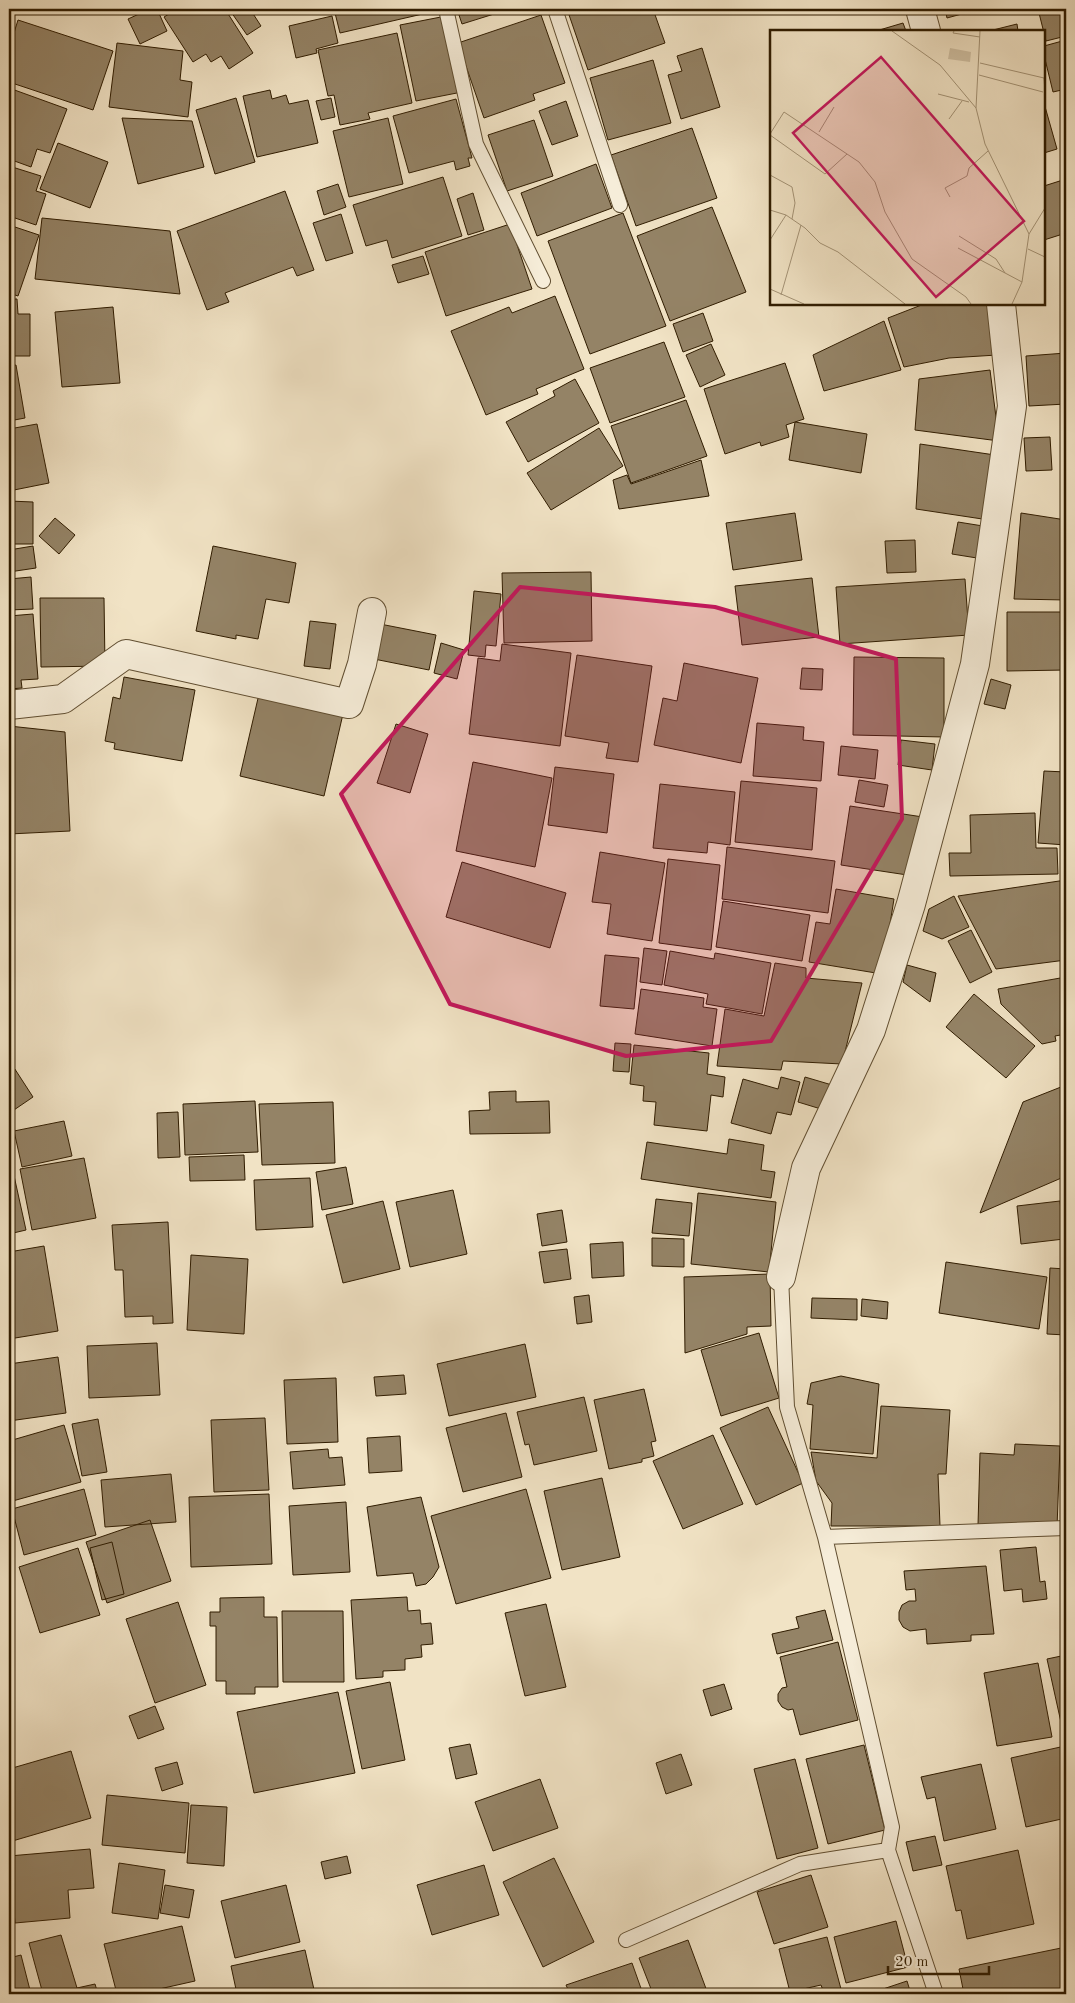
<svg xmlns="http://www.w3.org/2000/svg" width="1075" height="2003" font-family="'Old Standard TT',serif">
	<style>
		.building { fill: #948366; stroke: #301c00 }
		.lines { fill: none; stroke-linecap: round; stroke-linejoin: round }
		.lane-casing { stroke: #604e31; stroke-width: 16 }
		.street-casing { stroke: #604e31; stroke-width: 30 }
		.lane { stroke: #f6edd9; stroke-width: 14 }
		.street { stroke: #f6edd9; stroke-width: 28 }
		.marked { fill: #c2185b; fill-opacity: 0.2; stroke: #c2185b; stroke-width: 4; stroke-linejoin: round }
		.inset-road { fill: none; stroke: #a49376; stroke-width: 1 }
		.view { fill: #c2185b; fill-opacity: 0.15; stroke: #c2185b; stroke-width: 2.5 }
		.inset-edge { fill: none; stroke: #301c00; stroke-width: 2.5 }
	</style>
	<rect width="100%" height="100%" fill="#f1e3c5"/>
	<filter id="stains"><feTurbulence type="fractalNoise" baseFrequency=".004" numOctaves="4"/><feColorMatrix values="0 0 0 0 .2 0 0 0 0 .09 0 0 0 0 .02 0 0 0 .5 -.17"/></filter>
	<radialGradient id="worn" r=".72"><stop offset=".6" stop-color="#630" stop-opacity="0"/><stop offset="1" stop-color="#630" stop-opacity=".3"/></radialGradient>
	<path class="building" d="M150,9H157L167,31L140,44L128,19Z
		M177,9H225L253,53L229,69L221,56L211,62L206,54L193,62L164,17Z
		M229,9H250L261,26L247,35Z
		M334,9H440V10L340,33Z
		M457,9H510L462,24Z
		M567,9H653L665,43L588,70Z
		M945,9H980L947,18Z
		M1038,9H1066V36L1046,41Z
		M541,15L565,83L533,94L535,100L484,118L458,43Z
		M332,16L338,43L316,49L317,53L296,58L289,26Z
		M446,16L462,92L416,101L400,25Z
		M18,20L113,51L93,110L9,82V49Z
		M903,23L906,31H876Z
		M1017,24L1018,31H989Z
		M397,33L412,103L368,113L370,119L340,125L334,95L328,96L318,50Z
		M1066,40V89L1053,92L1044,55V46Z
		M117,43L183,51L180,80L192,82L188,117L109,107Z
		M702,48L720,107L681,119L668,75L682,71L677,56Z
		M653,60L671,123L608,140L590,78Z
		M9,88L67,109L50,153L37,149L31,167L9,159Z
		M270,90L272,99L286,95L289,104L308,100L318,143L257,157L243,96Z
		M236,98L255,162L215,174L196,110Z
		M331,98L335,117L321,120L316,101Z
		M456,99L472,158H468L470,166L456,170L454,161L409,173L393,116Z
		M566,101L578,136L552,145L539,111Z
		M1044,103L1057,149L1044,153Z
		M122,118L192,121L204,167L138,184Z
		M388,118L403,184L349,197L333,131Z
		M534,120L553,176L507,191L488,135Z
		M692,128L717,198L636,226L611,155Z
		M58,143L108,162L90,208L40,189Z
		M596,164L612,208L537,236L521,193Z
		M9,166L41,176L36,191L46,194L36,225L9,216Z
		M443,177L462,236L392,258L387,240L366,246L353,205Z
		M1066,179V233L1044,240V186Z
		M338,184L346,207L324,215L317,191Z
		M285,191L314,270L297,276L293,267L225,293L229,302L207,310L177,231Z
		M473,193L484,230L468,235L457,199Z
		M712,207L746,292L670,321L637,236Z
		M623,213L666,326L590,354L548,241Z
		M341,214L353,253L326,261L313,223Z
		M42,218L170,231L180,294L35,279Z
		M510,224L532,289L446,316L425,252Z
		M9,225L39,235L18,296L9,293Z
		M423,256L429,274L398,283L392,265Z
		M555,296L584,369L536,389L538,394L486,415L451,331L509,307L512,313Z
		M9,299H17L18,314H30V356H9Z
		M924,304H988L997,355L949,358L904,367L888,318Z
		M113,307L120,383L62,387L55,312Z
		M703,313L713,341L683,352L673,324Z
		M884,321L901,370L824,391L813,355Z
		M664,342L685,397L610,423L590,368Z
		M711,344L725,375L700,387L686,355Z
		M1066,353V404L1029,406L1026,356Z
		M785,363L804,419L786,425L789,437L761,446L760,442L725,454L704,389Z
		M16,365L25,418L9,421V366Z
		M990,370L999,441L915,430L919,379Z
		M575,379L599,423L528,462L506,422L555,396L553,391Z
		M686,400L707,456L631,483L611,426Z
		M795,422L867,434L861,473L789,460Z
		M37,424L49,483L9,491V429Z
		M599,428L623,466L551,510L527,473Z
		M1050,437L1052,470L1026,471L1024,438Z
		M920,444L995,455L989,520L916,509Z
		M701,460L709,496L619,509L613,480L627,475L631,484Z
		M9,501L33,502V544H9Z
		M795,513L802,560L733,570L726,523Z
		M1021,513L1066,520V600L1014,599Z
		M55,518L75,535L59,554L39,536Z
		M958,522L983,526L977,558L952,554Z
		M915,540L916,572L887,573L885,541Z
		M33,546L36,568L9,572V550Z
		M213,546L296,563L289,603L266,599L258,639L236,635V639L196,631Z
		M591,572L592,641L504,643L502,573Z
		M31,577L33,609L9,610V579Z
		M812,578L819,637L742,645L735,586Z
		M965,579L969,635L840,644L836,587Z
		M474,591L501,594L496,646L486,645L485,657L468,655Z
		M40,598H104L105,666L41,667Z
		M1007,612H1066V670L1007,671Z
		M33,614L38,679L21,680L22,688L9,689V616Z
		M310,621L336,624L330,669L304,666Z
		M380,624L436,635L429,670L374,659Z
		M441,643L464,650L457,679L434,673Z
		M502,644L571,653L560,746L469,734L478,658L500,661Z
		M577,655L652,666L638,762L606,758L609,743L565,736Z
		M854,657L944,658V737L853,735Z
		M684,663L758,678L741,763L654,745L663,698L677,701Z
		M802,668L823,669L822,690L800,689Z
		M124,677L195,690L182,761L114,749L115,743L105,741L113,697L120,699Z
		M991,679L1011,685L1005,709L984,704Z
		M259,694L343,714L324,796L240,776Z
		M757,723L804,727L803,740L824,742L821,781L753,776Z
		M396,724L428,734L410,793L377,783Z
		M9,726L65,732L70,831L9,834Z
		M901,740L935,744L932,770L898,765Z
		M841,746L878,750L875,779L838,775Z
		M473,762L552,778L535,867L456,851Z
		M555,767L614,774L607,833L548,825Z
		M1044,771L1066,772V845L1038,843Z
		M859,780L888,785L884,807L855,802Z
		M741,781L817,788L812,850L735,842Z
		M660,784L735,792L730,845L708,842L707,853L653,848Z
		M850,806L923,817L914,876L841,865Z
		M1035,813L1036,848H1057L1058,874L950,876L949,853H971L970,815Z
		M727,847L835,861L828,913L722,899Z
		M600,852L665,863L652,941L607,934L611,904L592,902Z
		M668,859L720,865L711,950L659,943Z
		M462,862L566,893L550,948L446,917Z
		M1066,880V960L996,969L958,896Z
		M836,889L894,899L882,974L809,962L816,922L830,924Z
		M954,896L969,927L942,939L923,931L929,909Z
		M723,901L810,915L802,961L716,947Z
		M971,930L992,972L970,983L948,941Z
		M644,948L667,951L662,985L640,982Z
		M670,951L714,959L715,953L771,963L762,1014L706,1004L708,994L664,985Z
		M605,955L639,958L634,1009L600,1006Z
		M775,963L806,968V978L862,983L842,1064L783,1061L781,1070L717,1066L725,1009L764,1016Z
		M907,965L936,973L930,1002L903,982Z
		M1066,977V1034L1055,1036L1056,1041L1042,1044L1001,1004L998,989Z
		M641,989L704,998L703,1007L717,1009L712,1046L635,1034Z
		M974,994L1035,1046L1006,1078L946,1027Z
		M615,1043L631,1044L629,1072L613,1071Z
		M634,1045L709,1053L707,1074L725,1077L723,1097L711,1095L707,1131L654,1125L656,1102L643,1101L644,1086L630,1084Z
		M9,1060L33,1097L11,1112L9,1110Z
		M781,1077L800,1082L791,1115L777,1112L771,1134L731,1123L743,1079L778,1089Z
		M805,1077L832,1085L821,1109L798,1102Z
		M1066,1085V1176L980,1213L1023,1102Z
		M516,1091V1102L549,1101L550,1133L470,1134L469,1111L490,1110L489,1092Z
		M255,1101L258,1152L185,1155L183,1104Z
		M333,1102L335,1163L262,1165L259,1104Z
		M178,1112L180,1157L158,1158L157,1113Z
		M64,1121L72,1156L22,1167L14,1131Z
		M729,1139L764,1145L761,1170L775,1172L771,1198L641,1179L647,1142L727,1154Z
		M9,1153L26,1230L9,1234Z
		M244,1155L245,1180L190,1181L189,1157Z
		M84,1158L96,1218L32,1230L20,1169Z
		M346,1167L353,1204L322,1210L316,1172Z
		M310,1178L313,1227L256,1230L254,1180Z
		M453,1190L467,1254L410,1267L396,1202Z
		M698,1193L776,1202L769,1272L691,1264Z
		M656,1199L692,1203L689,1236L652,1233Z
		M383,1201L400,1269L343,1283L326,1215Z
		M1060,1201L1064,1239L1021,1244L1017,1206Z
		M562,1210L567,1242L542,1246L537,1214Z
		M168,1222L173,1323L153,1324V1316L125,1317L123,1270H115L112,1225Z
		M652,1238L684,1239V1267L652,1266Z
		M623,1242L624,1276L592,1278L590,1244Z
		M44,1246L58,1331L9,1339V1252Z
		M567,1249L571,1279L544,1283L539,1252Z
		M191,1255L248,1259L244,1334L187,1330Z
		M946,1262L1047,1277L1039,1329L939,1313Z
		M1050,1268L1066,1269V1335L1047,1334Z
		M770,1274L771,1326L747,1327V1334L685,1353L684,1277Z
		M589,1295L592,1322L577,1324L574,1297Z
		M812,1298L857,1299V1320L811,1318Z
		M862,1299L888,1302L887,1319L861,1316Z
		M759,1333L779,1398L721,1416L701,1350Z
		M157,1343L160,1395L89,1398L87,1346Z
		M525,1344L536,1397L449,1416L437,1364Z
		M58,1357L66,1413L9,1421V1364Z
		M404,1375L406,1394L376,1396L374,1377Z
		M841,1376L879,1384L873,1454L810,1449L813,1405L807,1404L811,1383Z
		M336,1378L338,1442L287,1444L284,1380Z
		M644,1389L656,1441L651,1442L654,1456L642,1459V1462L609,1469L594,1400Z
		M584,1397L597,1451L534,1465L529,1444L525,1445L517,1412Z
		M881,1406L950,1410L946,1474H938L940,1526H831L832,1503L816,1481L811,1452L877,1458Z
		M768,1407L803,1483L756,1505L720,1428Z
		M506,1413L522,1477L463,1492L446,1428Z
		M265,1418L269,1490L214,1492L211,1420Z
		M98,1419L107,1472L82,1476L72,1424Z
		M64,1425L81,1482L9,1502V1441Z
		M713,1435L743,1504L683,1529L653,1461Z
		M400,1436L402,1471L369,1473L367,1438Z
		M1015,1444L1060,1446L1057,1528L978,1525L980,1453L1014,1455Z
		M328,1449L329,1458L342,1457L345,1485L293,1489L290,1452Z
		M171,1474L176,1522L105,1527L101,1480Z
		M602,1478L620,1557L562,1570L544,1491Z
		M84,1489L96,1535L24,1555L12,1509Z
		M526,1489L551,1578L456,1604L431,1516Z
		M269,1494L272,1564L191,1567L189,1497Z
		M421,1497L439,1567L433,1577L426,1584L416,1586L413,1573L377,1576L367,1507Z
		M346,1502L350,1572L293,1575L289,1506Z
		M150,1520L171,1581L107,1603L86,1542Z
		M112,1542L124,1594L102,1600L90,1548Z
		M1036,1547L1040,1582L1045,1581L1047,1599L1023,1602L1022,1589L1004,1591L1000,1550Z
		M78,1548L100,1615L40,1633L19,1567Z
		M986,1566L994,1634L971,1635V1641L927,1644L926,1629L910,1631L903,1627L899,1620V1612L902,1605L909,1601H916L915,1589L906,1590L904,1571Z
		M264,1597V1617H277L278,1687H255V1694H226V1681H216V1626H210V1612H220V1598Z
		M407,1597L408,1611L420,1610L421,1624L431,1623L433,1644L421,1645L422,1657L405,1659V1670L383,1671V1677L356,1679L351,1600Z
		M178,1602L206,1685L155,1703L126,1619Z
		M546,1604L566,1687L525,1696L505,1613Z
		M825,1610L833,1640L777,1654L772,1634L799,1628L796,1617Z
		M282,1611H343L344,1682H283Z
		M838,1642L858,1720L800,1735L793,1709L788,1710L782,1707L778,1701V1694L782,1688L787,1687L780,1657Z
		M1066,1655V1736H1064L1047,1659Z
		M1038,1663L1052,1737L997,1746L984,1673Z
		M390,1682L405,1760L362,1769L346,1691Z
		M724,1684L732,1709L711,1716L703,1690Z
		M338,1692L355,1773L254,1793L237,1712Z
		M155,1706L164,1729L138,1739L129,1716Z
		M470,1744L477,1774L456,1779L449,1748Z
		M864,1745L885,1830L828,1844L806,1759Z
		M1065,1746L1066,1818L1026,1827L1011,1758Z
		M71,1751L91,1818L9,1842V1769Z
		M681,1754L692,1785L666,1794L656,1763Z
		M795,1759L818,1848L777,1859L754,1769Z
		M177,1762L183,1784L162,1791L155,1768Z
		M981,1764L996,1829L944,1841L935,1797L927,1799L921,1777Z
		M540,1779L558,1828L493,1851L475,1802Z
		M107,1795L189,1803L185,1853L102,1845Z
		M191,1805L227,1807L224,1866L187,1863Z
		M935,1836L942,1865L913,1871L906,1842Z
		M90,1849L94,1888L68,1890L70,1918L15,1923L9,1856Z
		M1018,1850L1034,1924L967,1939L961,1910L956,1911L946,1866Z
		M347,1856L351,1873L325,1879L321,1862Z
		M554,1858L594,1942L543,1967L503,1882Z
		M119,1863L165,1870L158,1919L112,1913Z
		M484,1865L499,1915L432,1935L417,1885Z
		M811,1875L828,1927L774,1944L757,1892Z
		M9,1882L12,1920L9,1921Z
		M165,1885L194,1890L189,1918L160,1913Z
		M286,1885L300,1942L235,1958L221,1901Z
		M896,1921L908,1967L846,1983L834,1937Z
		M182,1926L195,1981L137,1994H117L104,1944Z
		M61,1935L77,1988L95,1984L98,1994H43L29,1943Z
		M827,1937L841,1989L824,1993L821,1985L790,1992L779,1949Z
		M688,1940L708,1994H653L639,1958Z
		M1066,1947V1994H964L959,1969Z
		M305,1950L315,1994H237L231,1966Z
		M21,1955L31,1994H9V1958Z
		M632,1963L643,1994H570L566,1985Z
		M907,1981L911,1994H868Z"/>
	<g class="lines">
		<defs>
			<path id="lane" d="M446,9L476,144L543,281
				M555,9L620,205
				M781,1277L787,1407L825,1537L892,1827L888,1850L936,1994
				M825,1537L1066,1528
				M626,1940L800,1864L888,1850"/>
			<path id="street" d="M920,9L926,31
				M9,705L63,699L126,654L349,704L362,664L372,612
				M781,1277L806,1168L871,1030L911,904L975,664L1012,406L1001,304"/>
		</defs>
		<use href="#lane" class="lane-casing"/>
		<use href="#street" class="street-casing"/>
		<use href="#lane" class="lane"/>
		<use href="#street" class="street"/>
	</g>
	<path class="marked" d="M520,587L715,607L896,659L902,819L771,1041L626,1056L450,1004L341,794Z"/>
	<g transform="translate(770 30)">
		<rect width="275" height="275" fill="#f1e3c5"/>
		<path d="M180,18L201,22L200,32L178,29Z" fill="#d0c1a4"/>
		<path class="inset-road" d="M122,1L170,35L206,78M184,1L183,3L210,7M210,1L206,78L215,114L259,204M210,33L274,48L275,62M209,45L273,62M168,64L199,72M179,89L192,71M49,102L64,77M0,104L14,82L89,132L105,152L115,182L142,229L196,267L201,274M0,105L55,144L77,124M0,145L22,157L25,173L22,189M180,167L175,158L197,146L199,138L218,121M0,180L16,185L35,198L50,213L68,222L135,274M189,206L226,229L235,243M0,210L16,185M188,218L252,252M258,219L275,227M0,259L34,274M11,265L31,195M242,274L252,252L259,204L275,178"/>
		<path class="view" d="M111,27L254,191L166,267L23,103Z"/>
		<rect width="275" height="275" class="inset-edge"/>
	</g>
	<rect width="1075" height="2003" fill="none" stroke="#f1e3c5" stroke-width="30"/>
	<rect x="10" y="10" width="1055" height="1983" fill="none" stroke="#301c00" stroke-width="2.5"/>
	<rect x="15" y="15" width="1045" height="1973" fill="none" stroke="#301c00"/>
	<path d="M888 1966v8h101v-8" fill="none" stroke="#301c00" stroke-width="2.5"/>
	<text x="895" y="1966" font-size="15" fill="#301c00" stroke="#f6edd9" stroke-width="4" paint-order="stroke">20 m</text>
	<rect width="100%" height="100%" filter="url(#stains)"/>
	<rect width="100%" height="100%" fill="url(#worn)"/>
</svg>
